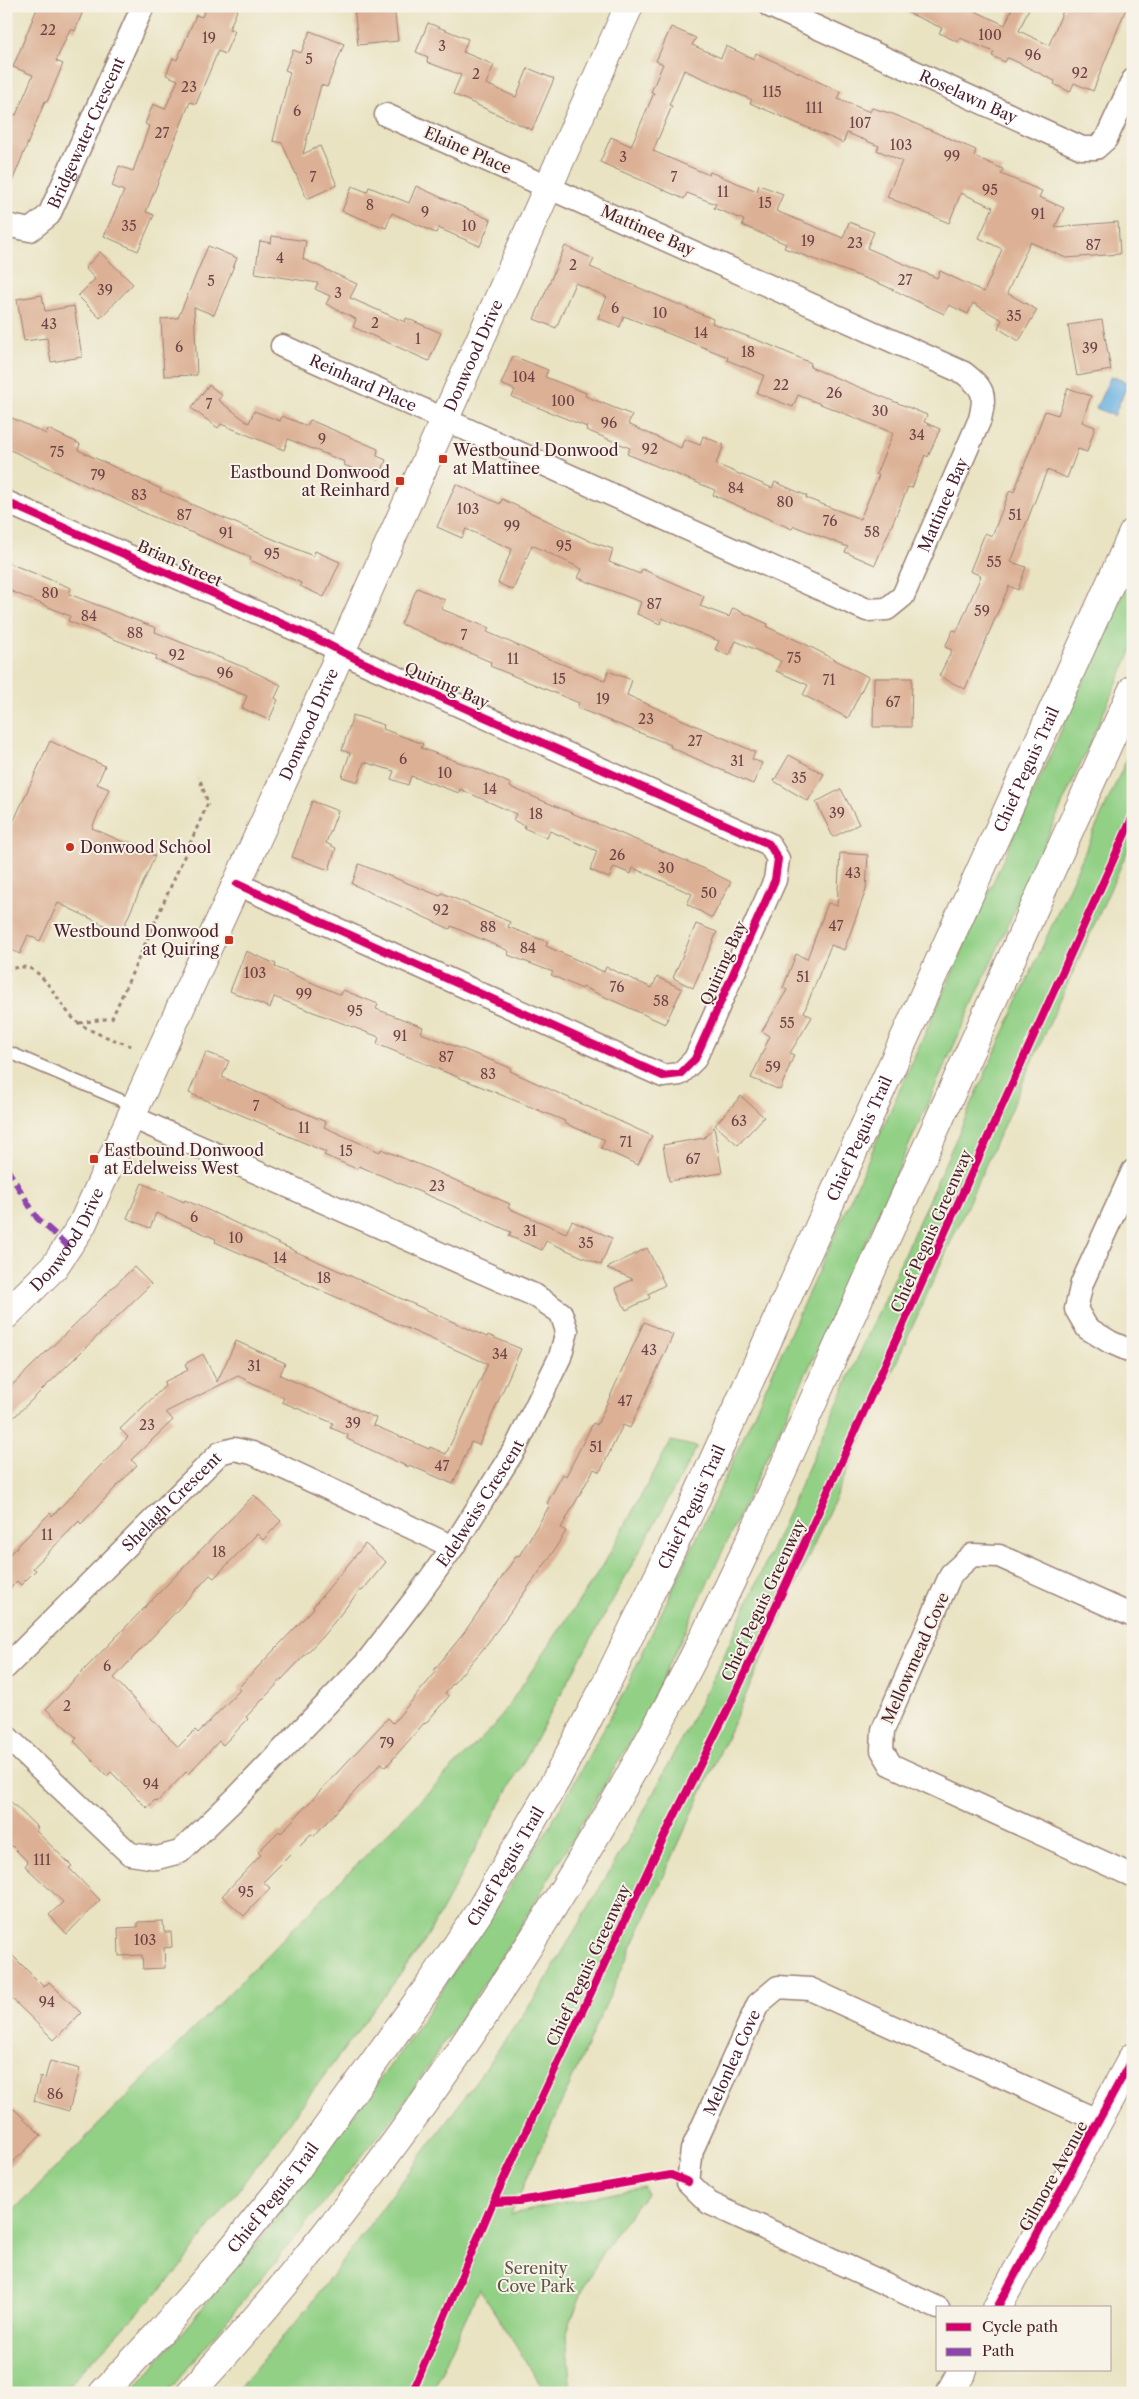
<svg xmlns="http://www.w3.org/2000/svg" width="1139" height="2399" font-family="'Libre Caslon Text',serif">
	<style>
		.green { fill: #92d086; stroke: #6e7858 }
		.water { fill: #6ab1e1; stroke: #5a6886 }
		.building { fill: #dcb094; fill-rule: evenodd }
		.lines { fill: none; stroke-linecap: round; stroke-linejoin: round }
		.lane-casing { stroke: #9a8176; stroke-width: 14 }
		.street-casing { stroke: #9a8176; stroke-width: 25 }
		.secondary-casing { stroke: #9a8176; stroke-width: 30 }
		.primary-casing { stroke: #9a8176; stroke-width: 30 }
		.path { stroke: #9a8176; stroke-width: 3; stroke-dasharray: 4 4; stroke-linecap: butt }
		.lane { stroke: #fff; stroke-width: 11 }
		.street { stroke: #fff; stroke-width: 22 }
		.secondary { stroke: #fff; stroke-width: 28 }
		.primary { stroke: #fff; stroke-width: 28 }
		.quiet { stroke: #8e44ad; stroke-width: 6; stroke-dasharray: 12 6; stroke-linecap: butt }
		.cycleway-casing { stroke: #f7f3e8; stroke-width: 11 }
		.cycleway { stroke: #d6006c; stroke-width: 8 }
		.poi-dot { fill: #c8321e; stroke: #f7f3e8; stroke-width: 2 }
		.labels { text-anchor: middle; stroke-width: 4; stroke-linejoin: round; paint-order: stroke }
		.number-label { font-size: 14px; fill: #6e4345 }
		.street-label { font-size: 16px; fill: #4a1f2b; stroke: #f7f3e8 }
		.poi-label { font-size: 16px; fill: #4a1f2b; stroke: #f7f3e8; text-anchor: start }
		.park-label { font-size: 16px; fill: #605446; stroke: #f7f3e8 }
	</style>
	<rect width="100%" height="100%" fill="#f7f3e8"/>
	<filter id="ink" filterUnits="userSpaceOnUse"><feTurbulence type="fractalNoise" baseFrequency=".02" numOctaves="2"/><feDisplacementMap in="SourceGraphic" scale="10" xChannelSelector="R" yChannelSelector="G"/><feConvolveMatrix kernelMatrix="1 2 1 2 8 2 1 2 1" color-interpolation-filters="sRGB"/></filter>
	<filter id="wash" filterUnits="userSpaceOnUse"><feTurbulence type="fractalNoise" baseFrequency=".0096" numOctaves="4" result="noise"/><feDisplacementMap in="SourceGraphic" scale="20" xChannelSelector="R" yChannelSelector="G"/><feGaussianBlur stdDeviation="1.12" result="paint"/><feColorMatrix in="noise" values="0 0 0 0 0 0 0 0 0 0 0 0 0 0 0 0 0 1.4 0 .05"/><feComposite in="paint" operator="in"/></filter>
	<g filter="url(#wash)">
		<rect width="100%" height="100%" fill="#e9e3c2"/>
		<path class="green" d="M1133,571V647L811,1363L643,1720L507,1949L394,2117L167,2393H131L265,2233L407,2043L550,1826L624,1692L726,1476Z
			M1133,745V839L511,2214L644,2187L646,2194L616,2232L599,2260L586,2282L566,2334L571,2393H546L479,2288L432,2393H235L309,2306L453,2113L539,1992L639,1821L721,1662Z
			M671,1441L697,1447L423,1944L175,2274L61,2393H6V2218L495,1725L604,1564Z"/>
		<path class="water" d="M1111,376L1128,383L1114,416L1096,408Z"/>
		<g id="blocks">
			<path class="building" d="M38,6H85L75,31L70,29L56,61L63,64L47,102L45,101L7,194L6,111L16,115L33,75L13,67Z
				M206,6H239L229,29L235,31L225,54L218,51L196,104L190,102L146,212L154,215L138,251L104,236L124,191L112,186L119,166L133,171L149,126L145,124L153,104L165,109L178,80L166,75L173,58L177,60L196,15L202,17Z
				M354,6H394L398,41L358,45Z
				M893,6H975L973,10L1005,25L1013,6H1030L1019,31L1049,45L1065,6H1127L1093,91L1074,83L1070,92L1054,84L1055,81L1011,59L1007,58L1005,62L992,56L994,52L960,38L958,42L939,33L942,28Z
				M428,23L468,39L463,52L494,65L486,84L516,97L528,68L554,79L532,130L453,94L461,75L427,62L428,57L416,52Z
				M671,27L696,38L692,45L721,58L726,46L754,59L756,53L841,92L838,99L870,112L872,108L893,114L976,150L974,156L1003,169L1001,174L1042,191L1039,197L1064,208L1055,227L1118,222L1120,254L1066,258L1030,242L1007,293L1037,310L1019,341L998,328L1002,320L973,303L968,314L949,305L944,314L883,285L784,248L786,244L742,225L744,220L714,208L716,204L687,193L684,199L600,162L611,137L631,146L654,93L651,92L663,64L656,61ZM684,70L752,100L750,103L843,143L847,133L879,146L877,150L902,161L887,197L949,223L961,193L993,207L979,238L1002,249L984,292L940,271L937,278L867,248L874,232L849,222L843,238L776,211L783,194L759,185L757,191L710,172L709,175L653,151L672,106L669,105Z
				M310,31L344,44L327,87L321,85L303,154L320,146L337,185L307,199L282,143L273,141L290,72L285,70L293,50L301,53Z
				M352,186L367,192L369,187L409,203L416,186L491,220L480,246L438,228L436,233L392,213L386,228L342,211Z
				M272,236L306,241L303,259L357,284L350,298L405,322L406,318L441,333L429,361L353,327L356,319L326,304L330,296L315,289L318,283L255,273L260,241L271,243Z
				M208,246L237,258L214,315L194,307L197,375L164,376L161,319L178,318Z
				M565,246L594,259L590,267L713,319L712,323L770,345L811,363L810,367L927,415L924,422L940,429L928,457L925,455L912,488L908,487L875,565L845,552L848,547L794,526L792,529L713,495L715,490L627,454L630,448L586,430L587,427L512,397L515,390L501,384L513,356L548,370L545,377L586,393L585,396L632,415L628,424L681,448L684,439L700,445L703,436L724,445L716,464L772,488L775,482L807,496L806,498L860,519L879,475L876,474L893,433L798,395L793,407L757,393L764,375L727,360L728,357L624,316L620,327L598,318L607,297L575,283L556,328L534,319Z
				M100,252L133,284L100,318L78,296L95,279L85,268Z
				M42,295L45,311L74,306L82,357L51,362L47,338L24,341L17,299Z
				M1102,320L1111,370L1077,376L1068,325Z
				M209,385L222,395L218,400L249,423L254,411L280,421L282,416L307,426L310,420L378,449L377,456L386,460L379,479L344,465L345,462L288,439L284,450L221,424L218,428L191,408Z
				M1068,388L1091,396L1082,422L1095,427L1087,452L1078,449L1067,478L1047,470L1011,562L1026,567L1018,590L1009,586L965,689L939,676L952,650L945,647L953,630L957,631L981,576L970,571L985,533L992,536L1010,490L1014,492L1045,411L1058,415Z
				M6,415L46,434L48,429L80,444L78,450L161,489L160,491L313,556L315,551L340,562L324,597L300,586L301,583L250,560L251,557L149,515L6,448Z
				M456,484L500,504L502,499L592,542L613,549L609,562L640,574L642,569L704,596L700,606L729,617L733,608L768,624L767,627L805,644L868,677L848,718L803,695L808,685L776,671L781,661L736,641L729,656L715,649L719,641L662,618L660,624L637,614L641,602L578,578L582,569L532,545L513,590L498,583L512,549L466,529L462,538L437,527Z
				M6,562L71,588L69,594L156,628L155,632L246,668L281,685L275,698L278,700L269,720L242,708L247,696L156,660L157,656L68,621L70,616L6,589Z
				M417,588L445,600L441,609L489,628L487,632L537,654L605,681L608,671L632,680L627,695L755,752L752,759L762,763L753,784L670,747L671,745L577,708L579,703L490,666L491,662L401,624Z
				M874,678H912L911,727H873Z
				M353,715L384,725L383,729L423,744L421,748L485,772L511,784L510,787L705,869L731,882L712,918L687,904L692,894L633,868L631,874L614,867L609,878L590,870L597,851L550,831L547,838L524,828L525,826L513,820L516,814L460,789L459,793L411,776L408,785L391,779L394,771L364,762L358,782L342,777L350,753L342,750Z
				M50,741L105,766L97,784L109,789L92,828L155,856L121,933L58,903L40,941L28,935L20,954L6,947V838Z
				M789,755L824,774L808,801L774,781Z
				M841,789L859,824L833,837L816,802Z
				M312,801L338,811L326,843L336,848L329,870L292,857Z
				M840,853L868,855L866,890L844,950L831,945L804,1012L812,1017L790,1053L794,1055L780,1090L751,1078L770,1036L762,1031L787,990L783,988L796,954L807,959L828,903L837,906Z
				M359,864L440,896L442,893L510,922L508,927L548,942L546,946L604,972L606,967L652,988L657,977L682,989L665,1024L583,987L582,989L551,975L553,972L508,955L509,951L451,926L450,929L352,884Z
				M696,924L717,932L693,988L673,978Z
				M246,951L276,964L275,967L341,995L343,990L378,1004L376,1009L423,1027L421,1033L511,1068L510,1071L652,1136L638,1165L601,1148L605,1140L564,1123L565,1121L377,1044L379,1037L274,997L270,1008L230,991Z
				M206,1052L229,1061L222,1077L326,1122L324,1127L380,1152L381,1149L425,1167L510,1204L508,1208L566,1233L572,1221L612,1238L601,1265L546,1241L542,1250L509,1236L511,1232L467,1212L359,1166L357,1169L324,1155L326,1152L281,1133L282,1132L189,1093Z
				M741,1096L764,1117L738,1145L715,1125Z
				M714,1127L722,1173L669,1181L663,1145L704,1138Z
				M142,1183L184,1202L185,1200L212,1212L299,1253L487,1337L488,1335L521,1349L479,1445L471,1442L453,1484L409,1465L408,1467L347,1439L348,1435L331,1428L333,1423L282,1402L284,1398L238,1376L166,1412L173,1420L131,1460L137,1465L81,1524L79,1521L33,1568L36,1570L21,1585L17,1581L6,1592V1558L50,1513L52,1516L128,1437L120,1429L165,1386L164,1382L188,1370L185,1364L203,1354L217,1382L236,1341L285,1363L280,1375L376,1418L373,1425L429,1449L430,1447L446,1454L488,1364L302,1282L303,1281L215,1242L216,1239L156,1213L150,1228L127,1218Z
				M647,1248L665,1285L648,1294L650,1298L626,1310L615,1288L633,1279L607,1268Z
				M134,1267L151,1284L6,1425V1391Z
				M644,1322L673,1335L630,1428L623,1425L600,1472L594,1469L561,1528L566,1531L548,1560L484,1648L445,1693L449,1696L425,1724L424,1723L386,1767L381,1763L314,1836L311,1834L263,1882L270,1888L244,1916L222,1896L261,1855L258,1852L279,1831L281,1833L388,1718L393,1723L436,1672L434,1670L464,1633L517,1555L519,1556L550,1505L547,1503L563,1474L566,1476L593,1423L597,1425Z
				M254,1495L281,1521L263,1540L257,1534L214,1578L210,1575L114,1678L178,1747L195,1730L198,1733L240,1690L238,1688L314,1608L313,1607L365,1544L386,1562L362,1591L360,1590L322,1637L246,1717L248,1719L223,1745L219,1741L188,1774L186,1772L157,1802L155,1800L147,1808L111,1772L107,1776L74,1741L77,1738L46,1709Z
				M6,1797L38,1828L35,1830L72,1866L69,1868L100,1900L67,1934L49,1915L63,1902L25,1866L28,1862L6,1840Z
				M163,1921L164,1932H171L172,1947L164,1948L165,1968L143,1969L142,1955L119,1956L118,1928L138,1927V1922Z
				M6,1949L44,1987L49,1982L81,2013L54,2040L6,1993Z
				M50,2061L80,2069L69,2111L34,2101L40,2077L45,2079Z
				M14,2109L41,2135L6,2169V2117Z"/>
		</g>
	</g>
	<g filter="url(#ink)">
		<use href="#blocks" fill-opacity="0" stroke="#9a8176" stroke-width="1"/>
		<g class="lines">
			<defs>
				<path id="lane" d="M6,1051L137,1107"/>
				<g id="street">
					<path id="s1" d="M770,6L1082,148H1096L1106,139L1133,80"/>
					<path id="s2" d="M6,225L30,230L49,215L143,6"/>
					<path id="s3" d="M282,346L867,610L887,609L903,596L980,419C986,393 984,389 964,373L386,115"/>
					<path d="M6,502L317,639L364,663L769,844L778,859L775,880L695,1059L680,1074L663,1076L237,884"/>
					<path d="M1133,1171L1082,1283L1076,1309L1087,1328L1110,1342L1133,1352"/>
					<path d="M1133,1616L999,1556L972,1555L951,1574L883,1730L882,1750L891,1765L1133,1876"/>
					<path id="s4" d="M6,1667L220,1453L234,1449L252,1453L453,1547"/>
					<path id="s5" d="M6,1736L130,1854L157,1858L180,1852L239,1795L365,1664L416,1598L453,1547L516,1447L560,1357L567,1331L561,1313L536,1296L132,1117"/>
					<path id="s6" d="M938,2308L709,2203L688,2182L692,2150L758,2004L778,1987L810,1989L1099,2121"/>
				</g>
				<g id="secondary">
					<path id="s7" d="M6,1315L54,1267L82,1225L289,768L629,6"/>
					<path d="M997,2308L1133,2057"/>
					<path d="M950,2393L963,2370"/>
				</g>
				<g id="primary">
					<path id="s8" d="M103,2393L160,2332L227,2255L296,2170L434,1979L479,1912L556,1780L605,1686L696,1499L1133,533"/>
					<path d="M190,2393C376,2190 532,1959 662,1717C745,1565 811,1403 883,1245C966,1060 1049,874 1133,689"/>
				</g>
			</defs>
			<use href="#lane" class="lane-casing"/>
			<use href="#street" class="street-casing"/>
			<use href="#secondary" class="secondary-casing"/>
			<use href="#primary" class="primary-casing"/>
			<path class="path" d="M6,971C11,969 16,967 21,967C45,965 60,1011 80,1024C96,1035 115,1039 133,1047
				M79,1023L112,1018L208,803L199,777"/>
			<use href="#lane" class="lane"/>
			<use href="#street" class="street"/>
			<use href="#secondary" class="secondary"/>
			<use href="#primary" class="primary"/>
			<path class="quiet" d="M6,1167L37,1218L69,1247"/>
			<defs>
				<path id="cycleway" d="M6,502L317,639L364,663L769,844L778,859L775,880L695,1059L680,1074L663,1076L237,884
					M493,2202L519,2201L671,2175L688,2182
					M997,2308L1133,2057
					M412,2393L493,2202L658,1849L730,1705L785,1586L1133,816"/>
			</defs>
			<use href="#cycleway" class="cycleway-casing"/>
			<use href="#cycleway" class="cycleway"/>
		</g>
	</g>
	<g class="poi-dot">
		<rect x="438" y="454" width="10" height="10" rx="2.5"/>
		<rect x="395" y="476" width="10" height="10" rx="2.5"/>
		<circle cx="70" cy="847" r="5"/>
		<rect x="224" y="935" width="10" height="10" rx="2.5"/>
		<rect x="89" y="1154" width="10" height="10" rx="2.5"/>
	</g>
	<g class="labels">
		<g class="number-label">
			<text x="48" y="35">22</text>
			<text x="990" y="40">100</text>
			<text x="209" y="43">19</text>
			<text x="442" y="51">3</text>
			<text x="1033" y="60">96</text>
			<text x="309" y="64">5</text>
			<text x="1080" y="78">92</text>
			<text x="476" y="79">2</text>
			<text x="189" y="92">23</text>
			<text x="772" y="97">115</text>
			<text x="814" y="113">111</text>
			<text x="297" y="116">6</text>
			<text x="860" y="128">107</text>
			<text x="162" y="138">27</text>
			<text x="901" y="150">103</text>
			<text x="952" y="161">99</text>
			<text x="623" y="162">3</text>
			<text x="313" y="182">7</text>
			<text x="674" y="182">7</text>
			<text x="990" y="195">95</text>
			<text x="723" y="197">11</text>
			<text x="765" y="208">15</text>
			<text x="370" y="210">8</text>
			<text x="425" y="217">9</text>
			<text x="1038" y="219">91</text>
			<text x="129" y="231">35</text>
			<text x="469" y="231">10</text>
			<text x="808" y="246">19</text>
			<text x="855" y="248">23</text>
			<text x="1093" y="250">87</text>
			<text x="280" y="263">4</text>
			<text x="573" y="270">2</text>
			<text x="905" y="285">27</text>
			<text x="211" y="286">5</text>
			<text x="105" y="295">39</text>
			<text x="338" y="298">3</text>
			<text x="615" y="313">6</text>
			<text x="660" y="318">10</text>
			<text x="1014" y="321">35</text>
			<text x="375" y="328">2</text>
			<text x="49" y="329">43</text>
			<text x="701" y="338">14</text>
			<text x="418" y="344">1</text>
			<text x="179" y="352">6</text>
			<text x="1090" y="353">39</text>
			<text x="748" y="357">18</text>
			<text x="524" y="382">104</text>
			<text x="781" y="390">22</text>
			<text x="834" y="398">26</text>
			<text x="563" y="406">100</text>
			<text x="209" y="409">7</text>
			<text x="880" y="416">30</text>
			<text x="609" y="428">96</text>
			<text x="917" y="440">34</text>
			<text x="322" y="444">9</text>
			<text x="650" y="454">92</text>
			<text x="57" y="457">75</text>
			<text x="98" y="480">79</text>
			<text x="736" y="493">84</text>
			<text x="139" y="500">83</text>
			<text x="785" y="507">80</text>
			<text x="468" y="514">103</text>
			<text x="184" y="520">87</text>
			<text x="1015" y="520">51</text>
			<text x="830" y="526">76</text>
			<text x="512" y="531">99</text>
			<text x="872" y="537">58</text>
			<text x="226" y="538">91</text>
			<text x="564" y="551">95</text>
			<text x="272" y="559">95</text>
			<text x="994" y="567">55</text>
			<text x="50" y="598">80</text>
			<text x="654" y="609">87</text>
			<text x="982" y="616">59</text>
			<text x="89" y="621">84</text>
			<text x="135" y="638">88</text>
			<text x="464" y="640">7</text>
			<text x="177" y="660">92</text>
			<text x="794" y="663">75</text>
			<text x="513" y="664">11</text>
			<text x="225" y="678">96</text>
			<text x="559" y="684">15</text>
			<text x="829" y="685">71</text>
			<text x="603" y="704">19</text>
			<text x="893" y="707">67</text>
			<text x="646" y="724">23</text>
			<text x="695" y="746">27</text>
			<text x="403" y="764">6</text>
			<text x="737" y="766">31</text>
			<text x="445" y="778">10</text>
			<text x="799" y="783">35</text>
			<text x="490" y="794">14</text>
			<text x="837" y="818">39</text>
			<text x="536" y="819">18</text>
			<text x="617" y="860">26</text>
			<text x="666" y="873">30</text>
			<text x="853" y="878">43</text>
			<text x="709" y="898">50</text>
			<text x="441" y="915">92</text>
			<text x="836" y="931">47</text>
			<text x="488" y="932">88</text>
			<text x="528" y="953">84</text>
			<text x="255" y="978">103</text>
			<text x="803" y="982">51</text>
			<text x="617" y="992">76</text>
			<text x="304" y="999">99</text>
			<text x="661" y="1006">58</text>
			<text x="355" y="1016">95</text>
			<text x="787" y="1028">55</text>
			<text x="400" y="1041">91</text>
			<text x="446" y="1062">87</text>
			<text x="773" y="1072">59</text>
			<text x="488" y="1079">83</text>
			<text x="256" y="1111">7</text>
			<text x="739" y="1126">63</text>
			<text x="304" y="1133">11</text>
			<text x="626" y="1147">71</text>
			<text x="346" y="1156">15</text>
			<text x="693" y="1164">67</text>
			<text x="437" y="1191">23</text>
			<text x="194" y="1222">6</text>
			<text x="530" y="1236">31</text>
			<text x="236" y="1243">10</text>
			<text x="586" y="1248">35</text>
			<text x="280" y="1263">14</text>
			<text x="324" y="1283">18</text>
			<text x="649" y="1355">43</text>
			<text x="500" y="1359">34</text>
			<text x="254" y="1371">31</text>
			<text x="625" y="1406">47</text>
			<text x="353" y="1428">39</text>
			<text x="147" y="1430">23</text>
			<text x="596" y="1452">51</text>
			<text x="442" y="1471">47</text>
			<text x="47" y="1540">11</text>
			<text x="219" y="1557">18</text>
			<text x="107" y="1671">6</text>
			<text x="67" y="1711">2</text>
			<text x="387" y="1748">79</text>
			<text x="151" y="1789">94</text>
			<text x="42" y="1865">111</text>
			<text x="246" y="1897">95</text>
			<text x="145" y="1945">103</text>
			<text x="47" y="2007">94</text>
			<text x="55" y="2099">86</text>
		</g>
		<g class="street-label">
			<text dy="6" stroke="none"><textPath href="#s1" startOffset="218">Roselawn Bay</textPath></text>
			<text dy="6" stroke="none"><textPath href="#s2" startOffset="139">Bridgewater Crescent</textPath></text>
			<text transform="translate(468 150) rotate(24)" y="6">Elaine Place</text>
			<text transform="translate(648 230) rotate(24)" y="6">Mattinee Bay</text>
			<text dy="6" stroke="none"><textPath href="#s7" startOffset="1072">Donwood Drive</textPath></text>
			<text dy="6" stroke="none"><textPath href="#s3" startOffset="89">Reinhard Place</textPath></text>
			<text dy="6" stroke="none"><textPath href="#s3" startOffset="782">Mattinee Bay</textPath></text>
			<text transform="translate(180 563) rotate(24)" y="6">Brian Street</text>
			<text transform="translate(447 685) rotate(24)" y="6">Quiring Bay</text>
			<text dy="6" stroke="none"><textPath href="#s7" startOffset="668">Donwood Drive</textPath></text>
			<text dy="6" stroke="none"><textPath href="#s8" startOffset="1879">Chief Peguis Trail</textPath></text>
			<text transform="translate(723 963) rotate(-66)" y="6">Quiring Bay</text>
			<text dy="6" stroke="none"><textPath href="#s8" startOffset="1474">Chief Peguis Trail</textPath></text>
			<text transform="translate(931 1231) rotate(-66)" y="6">Chief Peguis Greenway</text>
			<text dy="6" stroke="none"><textPath href="#s7" startOffset="98">Donwood Drive</textPath></text>
			<text dy="6" stroke="none"><textPath href="#s4" startOffset="234">Shelagh Crescent</textPath></text>
			<text dy="6" stroke="none"><textPath href="#s5" startOffset="684">Edelweiss Crescent</textPath></text>
			<text dy="6" stroke="none"><textPath href="#s8" startOffset="1069">Chief Peguis Trail</textPath></text>
			<text transform="translate(763 1600) rotate(-65)" y="6">Chief Peguis Greenway</text>
			<text transform="translate(915 1658) rotate(-66)" y="6">Mellowmead Cove</text>
			<text dy="6" stroke="none"><textPath href="#s8" startOffset="664">Chief Peguis Trail</textPath></text>
			<text transform="translate(588 1965) rotate(-65)" y="6">Chief Peguis Greenway</text>
			<text dy="6" stroke="none"><textPath href="#s6" startOffset="410">Melonlea Cove</textPath></text>
			<text transform="translate(1053 2176) rotate(-61)" y="6">Gilmore Avenue</text>
			<text dy="6" stroke="none"><textPath href="#s8" startOffset="259">Chief Peguis Trail</textPath></text>
		</g>
		<g class="poi-label">
			<text x="453" y="456">Westbound Donwood<tspan x="453" dy="18">at Mattinee</tspan></text>
			<text x="390" y="478" text-anchor="end">Eastbound Donwood<tspan x="390" dy="18">at Reinhard</tspan></text>
			<text x="80" y="853">Donwood School</text>
			<text x="219" y="937" text-anchor="end">Westbound Donwood<tspan x="219" dy="18">at Quiring</tspan></text>
			<text x="104" y="1156">Eastbound Donwood<tspan x="104" dy="18">at Edelweiss West</tspan></text>
		</g>
		<g class="park-label">
			<text x="536" y="2274">Serenity<tspan x="536" dy="18">Cove Park</tspan></text>
		</g>
	</g>
	<rect width="1139" height="2399" fill="none" stroke="#f7f3e8" stroke-width="25"/>
	<rect x="936" y="2306" width="175" height="65" fill="#f7f3e8" stroke="#b29e9c"/>
	<rect x="946" y="2323" width="25" height="8" fill="#d6006c" stroke="#b29e9c"/>
	<text x="982" y="2332" font-size="15" fill="#4a1f2b">Cycle path</text>
	<rect x="946" y="2348" width="25" height="8" fill="#8e44ad" stroke="#b29e9c"/>
	<text x="982" y="2356" font-size="15" fill="#4a1f2b">Path</text>
</svg>
